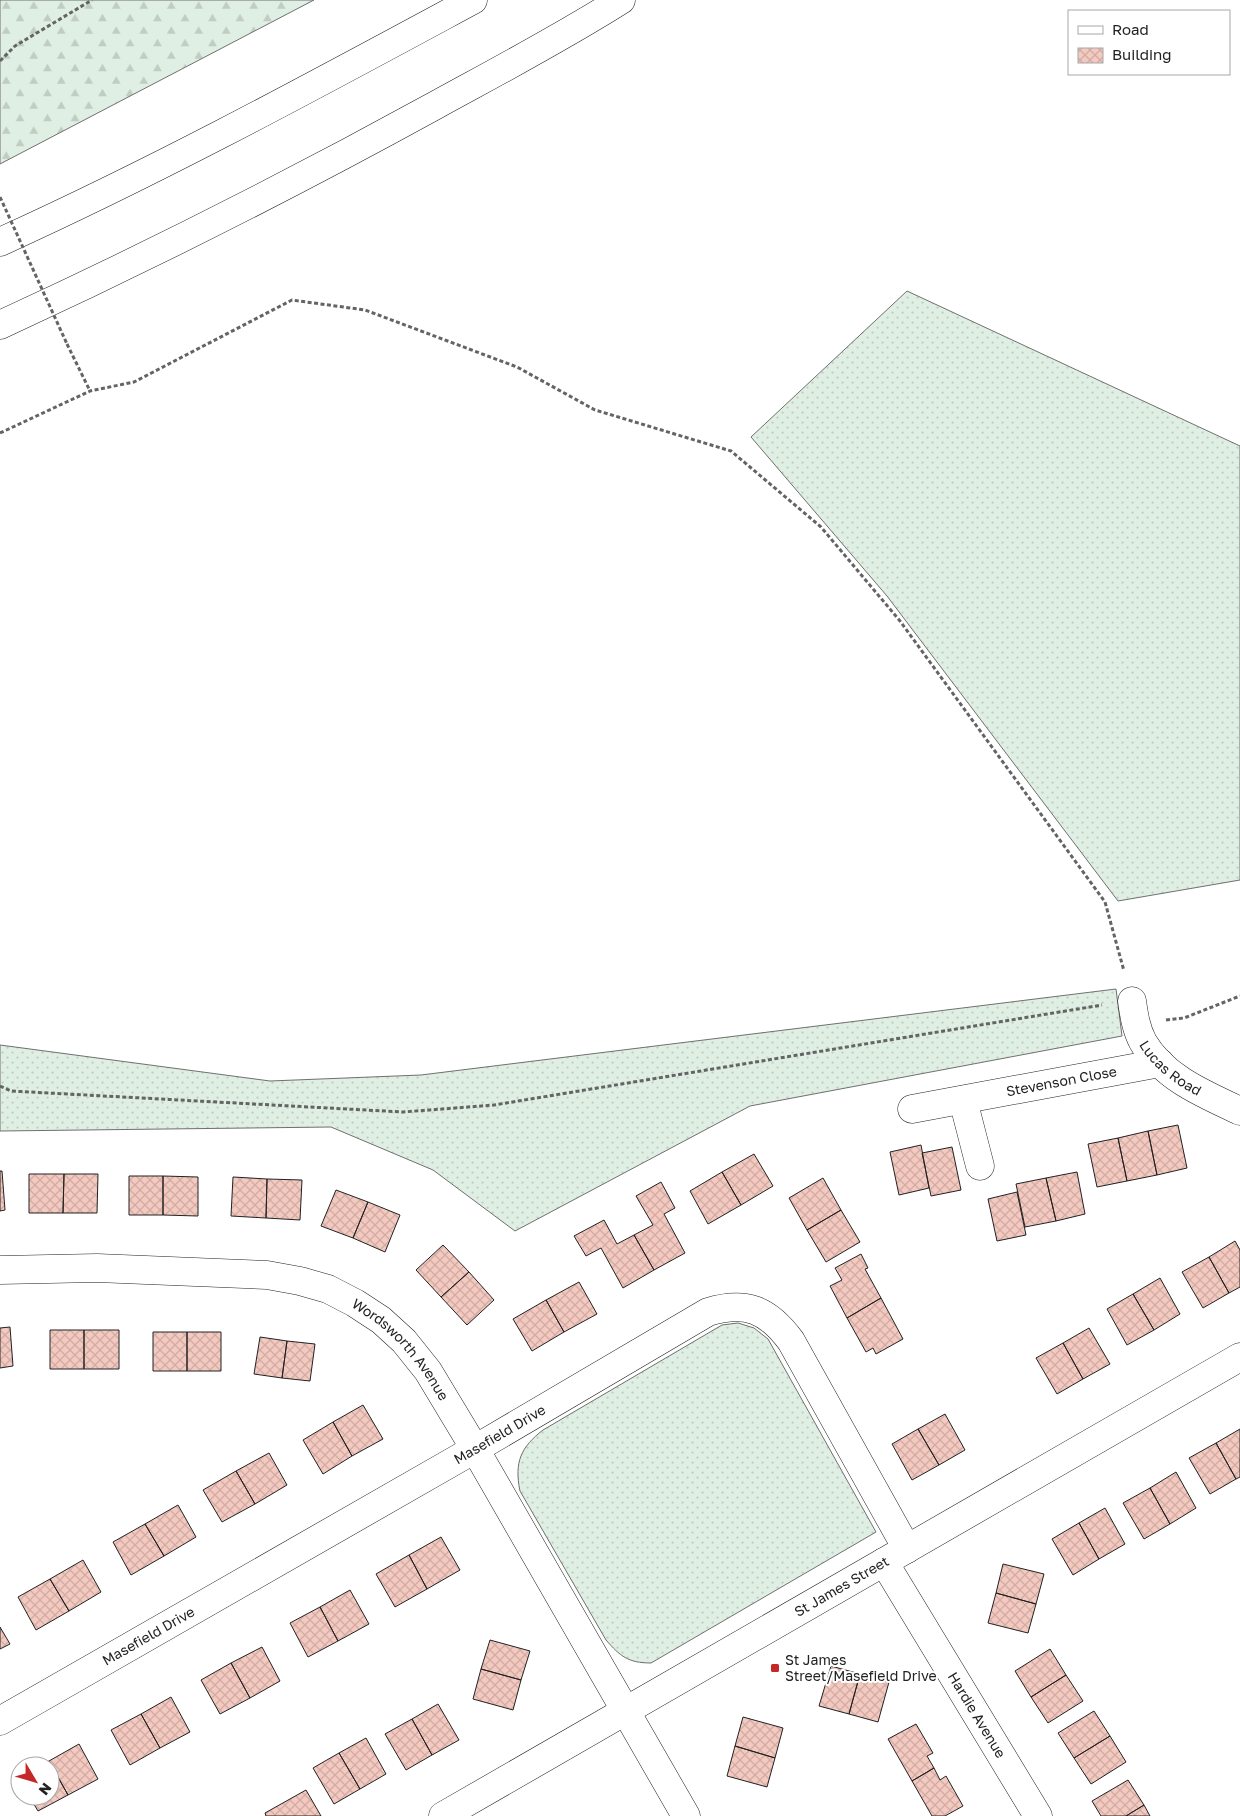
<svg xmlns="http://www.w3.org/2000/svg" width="1240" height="1816" font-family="'Golos Text',sans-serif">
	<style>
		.grass { fill: url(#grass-dots); stroke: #6f6f6f }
		.forest { fill: url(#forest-firs); stroke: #6f6f6f }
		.building { fill: url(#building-cross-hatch); stroke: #222 }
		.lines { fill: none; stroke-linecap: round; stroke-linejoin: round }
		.minor-casing { stroke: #222; stroke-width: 29 }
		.highway-casing { stroke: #222; stroke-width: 29 }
		.path { stroke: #646464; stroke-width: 3; stroke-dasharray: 4 2.5; stroke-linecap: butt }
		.minor { stroke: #fff; stroke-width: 28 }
		.highway { stroke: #fff; stroke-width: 28 }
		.path-bridge { stroke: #646464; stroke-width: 3; stroke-dasharray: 4 2.5; stroke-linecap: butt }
		.poi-dot { fill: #c62828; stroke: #fff; stroke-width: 2 }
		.labels { text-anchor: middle; stroke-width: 4; stroke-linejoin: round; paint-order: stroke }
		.street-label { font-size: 14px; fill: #222; stroke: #fff }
		.poi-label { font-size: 14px; fill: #222; stroke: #fff; text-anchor: start }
	</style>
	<defs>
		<pattern id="grass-dots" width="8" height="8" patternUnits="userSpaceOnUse" patternTransform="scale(1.25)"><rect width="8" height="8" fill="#e0efe3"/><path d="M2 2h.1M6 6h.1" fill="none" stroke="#c0cdc2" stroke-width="1.8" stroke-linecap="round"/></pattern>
		<pattern id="forest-firs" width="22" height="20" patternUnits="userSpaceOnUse" patternTransform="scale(1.25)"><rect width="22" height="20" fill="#e0efe3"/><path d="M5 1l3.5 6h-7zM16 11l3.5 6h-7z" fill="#c0cdc2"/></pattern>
		<pattern id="building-cross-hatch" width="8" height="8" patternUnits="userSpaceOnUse" patternTransform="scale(1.25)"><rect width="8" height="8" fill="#f3c9c0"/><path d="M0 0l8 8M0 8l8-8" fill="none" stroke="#d0aca5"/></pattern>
	</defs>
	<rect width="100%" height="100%" fill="#fff"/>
	<path class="grass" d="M907,291L1240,446V880L1118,901L887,596L751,437Z
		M1116,989L1122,1036L750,1106L515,1231L433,1170L331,1127L0,1131V1045L270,1081L421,1075Z
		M738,1323L754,1328L768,1339L876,1532L651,1663C628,1663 620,1656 606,1640L520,1491C514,1462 521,1447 543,1430L722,1325Z"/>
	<path class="forest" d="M0,0H314L0,164Z"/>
	<path class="building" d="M1178,1125L1187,1168L1157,1175L1148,1131Z
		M1148,1131L1157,1175L1127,1181L1118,1138Z
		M1118,1138L1127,1181L1097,1187L1088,1144Z
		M921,1145L929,1188L899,1195L890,1152Z
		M952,1147L961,1190L931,1196L922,1153Z
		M754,1154L773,1186L741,1205L722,1172Z
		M0,1171H2L5,1210L0,1211Z
		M722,1172L741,1205L708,1224L690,1191Z
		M1077,1172L1085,1214L1056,1221L1046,1178Z
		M29,1174H64L63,1213H29Z
		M64,1174H98L97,1213H63Z
		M129,1176H163V1215H129Z
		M163,1176L198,1177V1216L163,1215Z
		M233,1177L267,1179L266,1218L231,1216Z
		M823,1178L841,1210L807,1230L789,1198Z
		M1046,1178L1056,1221L1025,1227L1016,1184Z
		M267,1179L302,1180L300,1220L266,1218Z
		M661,1182L675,1208L664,1214L685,1253L654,1270L634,1235L653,1225L636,1196Z
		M336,1190L368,1202L353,1238L321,1226Z
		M1017,1192L1026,1235L997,1241L988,1199Z
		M368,1202L400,1215L385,1252L353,1238Z
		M841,1210L860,1242L826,1262L807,1230Z
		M604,1220L617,1244L634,1235L654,1270L623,1288L601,1248L586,1256L574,1236Z
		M1235,1241L1240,1250V1287L1229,1293L1209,1257Z
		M443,1245L469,1272L441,1297L416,1270Z
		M861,1254L868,1268L865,1269L881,1298L847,1318L830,1286L842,1280L835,1268Z
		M1209,1257L1229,1293L1203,1308L1182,1272Z
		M469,1272L494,1300L467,1325L441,1297Z
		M1160,1278L1180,1314L1154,1330L1133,1294Z
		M579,1282L597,1314L564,1332L546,1300Z
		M1133,1294L1154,1330L1127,1345L1107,1309Z
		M881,1298L903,1339L876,1354L873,1348L866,1352L847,1318Z
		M546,1300L564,1332L532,1351L513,1319Z
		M10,1327L13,1366L0,1368V1328Z
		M1089,1328L1110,1364L1083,1379L1063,1343Z
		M50,1330H84V1369H50Z
		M84,1330H119V1369H84Z
		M153,1332H187V1371H153Z
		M187,1332H221V1371H187Z
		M260,1337L287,1341L282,1378L254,1374Z
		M287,1341L315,1344L310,1381L282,1378Z
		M1063,1343L1083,1379L1057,1394L1036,1358Z
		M363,1405L383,1439L352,1456L333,1422Z
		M945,1414L965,1450L939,1465L918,1429Z
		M333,1422L352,1456L323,1474L303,1440Z
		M918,1429L939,1465L912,1480L892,1444Z
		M1240,1429V1477L1236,1479L1216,1443Z
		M1216,1443L1236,1479L1210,1494L1189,1458Z
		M269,1453L287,1485L255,1504L236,1471Z
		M236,1471L255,1504L222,1522L203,1490Z
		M1176,1472L1196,1508L1170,1524L1150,1488Z
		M1150,1488L1170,1524L1144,1539L1123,1503Z
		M178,1505L196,1537L164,1556L145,1524Z
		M1105,1508L1125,1544L1099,1559L1079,1523Z
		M1079,1523L1099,1559L1073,1575L1052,1539Z
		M145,1524L164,1556L131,1575L113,1542Z
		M441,1537L460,1570L427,1589L409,1555Z
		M409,1555L427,1589L395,1607L376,1574Z
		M83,1560L101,1592L69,1611L50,1579Z
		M1003,1564L1044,1574L1036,1604L996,1593Z
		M50,1579L69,1611L36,1630L18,1597Z
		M350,1590L369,1624L338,1641L320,1607Z
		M996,1593L1036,1604L1028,1633L988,1623Z
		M320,1607L338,1641L308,1657L290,1623Z
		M0,1627L10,1644L0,1649Z
		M490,1640L530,1651L521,1680L481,1669Z
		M262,1647L280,1681L250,1698L231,1663Z
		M1050,1649L1066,1675L1031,1697L1015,1671Z
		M231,1663L250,1698L220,1714L201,1680Z
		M831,1666L860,1674L849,1714L819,1706Z
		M481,1669L521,1680L513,1710L473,1699Z
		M860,1674L889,1682L878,1722L849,1714Z
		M1066,1675L1083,1701L1048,1723L1031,1697Z
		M171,1697L190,1732L160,1748L141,1714Z
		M438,1704L459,1740L432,1755L412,1719Z
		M1094,1711L1110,1736L1074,1758L1058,1733Z
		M141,1714L160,1748L130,1765L111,1730Z
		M743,1717L783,1728L775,1758L735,1746Z
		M412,1719L432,1755L406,1770L385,1734Z
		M916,1724L933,1753L927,1756L934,1768L912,1781L888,1739Z
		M1110,1736L1126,1762L1091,1784L1074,1758Z
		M366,1738L386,1774L360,1789L339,1753Z
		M79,1744L98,1779L68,1795L49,1761Z
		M735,1746L775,1758L767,1787L727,1776Z
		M339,1753L360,1789L334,1804L313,1768Z
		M49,1761L68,1795L38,1811L29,1796H50V1766H40Z
		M934,1768L940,1780L946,1776L963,1806L945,1816H932L912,1781Z
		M1128,1780L1144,1805L1126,1816H1101L1092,1801Z
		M306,1790L321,1816H266L265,1813Z
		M1144,1805L1150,1816H1126Z"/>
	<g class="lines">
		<defs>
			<g id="minor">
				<path id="s1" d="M1132,1001C1134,1015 1136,1029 1143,1042C1164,1078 1204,1094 1240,1111"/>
				<path d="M963,1100L980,1166"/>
				<path id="s2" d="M912,1109L1160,1063"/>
				<path id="s3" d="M0,1270L97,1268L267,1275L300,1281L328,1289L355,1303L381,1320L404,1341L428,1371L475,1449L686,1816"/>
				<path id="s4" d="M884,1562L1038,1816"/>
				<path id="s5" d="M0,1721L475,1449L708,1312C746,1300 768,1310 791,1341L907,1549"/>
				<path id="s6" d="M443,1816L1240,1357"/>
			</g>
			<path id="highway" d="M0,242C161,169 317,84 473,0
				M0,325C148,257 294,183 436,105C498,71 561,38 621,0"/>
		</defs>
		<use href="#minor" class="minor-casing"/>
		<use href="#highway" class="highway-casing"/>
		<path class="path" d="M0,61L15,46L92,0
			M67,344L90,391
			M0,433L90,391L134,382L292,300L365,310L517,367L595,410L731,451L821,527L900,621L1105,902L1124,971
			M1166,1020L1184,1018L1240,996
			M0,1086L11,1091L403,1112L494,1105L1102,1005"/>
		<use href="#minor" class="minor"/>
		<use href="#highway" class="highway"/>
		<path class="path-bridge" d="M0,197L67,344"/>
	</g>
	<rect class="poi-dot" x="770" y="1663" width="10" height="10" rx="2.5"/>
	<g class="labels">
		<g class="street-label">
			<text dy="5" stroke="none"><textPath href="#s1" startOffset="81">Lucas Road</textPath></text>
			<text dy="5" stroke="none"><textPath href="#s2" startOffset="152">Stevenson Close</textPath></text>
			<text dy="5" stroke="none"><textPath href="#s3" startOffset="426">Wordsworth Avenue</textPath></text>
			<text dy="5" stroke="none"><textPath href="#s5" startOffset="576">Masefield Drive</textPath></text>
			<text dy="5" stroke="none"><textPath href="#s6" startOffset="460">St James Street</textPath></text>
			<text dy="5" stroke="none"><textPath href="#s5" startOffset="171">Masefield Drive</textPath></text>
			<text dy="5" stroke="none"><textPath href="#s4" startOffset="179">Hardie Avenue</textPath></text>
		</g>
		<g class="poi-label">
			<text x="785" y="1665">St James<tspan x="785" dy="16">Street/Masefield Drive</tspan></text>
		</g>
	</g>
	<rect x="1068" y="10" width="162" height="65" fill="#ffffff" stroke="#a7a7a7"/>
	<rect x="1078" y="26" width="25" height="8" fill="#ffffff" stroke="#a7a7a7"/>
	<text x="1112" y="35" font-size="15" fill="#222222">Road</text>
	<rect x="1078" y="48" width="25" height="15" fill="url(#building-cross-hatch)" stroke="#a7a7a7"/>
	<text x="1112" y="60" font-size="15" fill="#222222">Building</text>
	<g transform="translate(35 1781) rotate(128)"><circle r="24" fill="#ffffff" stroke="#a7a7a7"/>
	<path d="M0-4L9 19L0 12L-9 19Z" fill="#c62828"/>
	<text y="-8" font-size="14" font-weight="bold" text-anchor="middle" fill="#222222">N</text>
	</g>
</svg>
